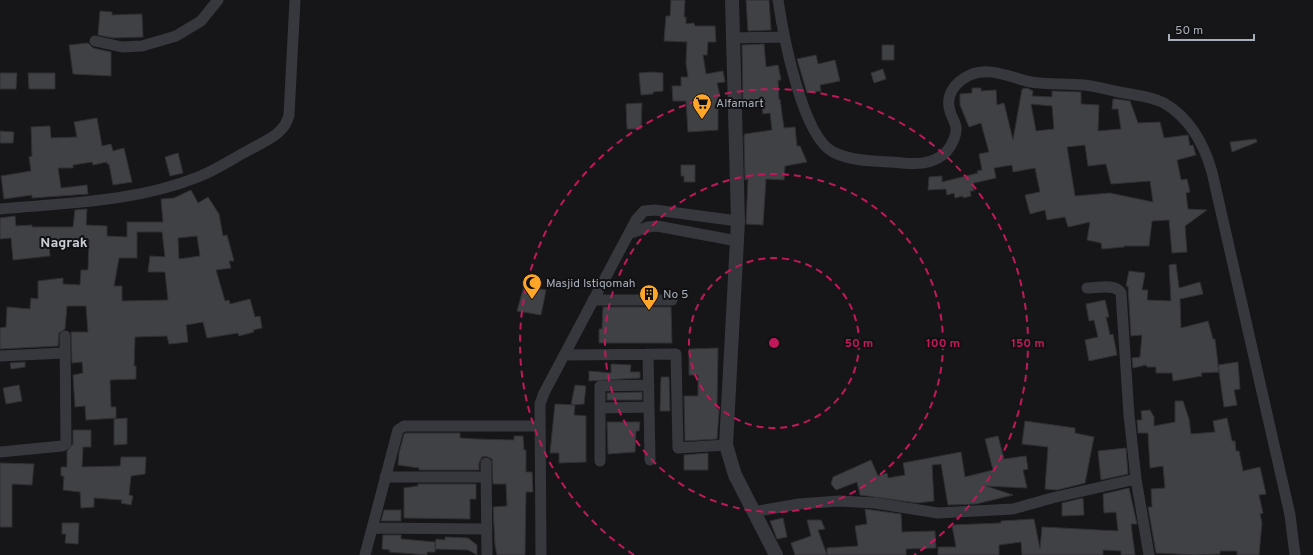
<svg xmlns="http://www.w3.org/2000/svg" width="1313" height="555" font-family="Overpass,sans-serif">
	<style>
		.building { fill: #404145; stroke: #303034; fill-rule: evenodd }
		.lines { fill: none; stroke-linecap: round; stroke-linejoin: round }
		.minor { stroke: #36383d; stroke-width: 11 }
		.tertiary { stroke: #36383d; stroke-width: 14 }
		.ring { fill: none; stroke: #c2185b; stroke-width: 2; stroke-dasharray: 7 5 }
		.labels { text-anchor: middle; stroke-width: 4; stroke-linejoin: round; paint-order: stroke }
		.poi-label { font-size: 12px; fill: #a7aeb9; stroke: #111113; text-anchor: start }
		.quarter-label { font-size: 14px; font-weight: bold; fill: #c8ccd5; stroke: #111113 }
		.centre { fill: #c2185b; stroke: #111113; stroke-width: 2 }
		.ring-label { font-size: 12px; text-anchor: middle; font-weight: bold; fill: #c2185b; stroke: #111113; stroke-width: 4; stroke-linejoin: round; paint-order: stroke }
	</style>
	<rect width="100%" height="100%" fill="#161618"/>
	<path class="building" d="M671,0H685L684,17H686V24L694,23L695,26H715L716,42H708L707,55H703L706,74L723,71L725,82L717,83L721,101H718V130L688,132L686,101H673L672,86H681V77H688L686,63L687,42L664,41L666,16H670Z
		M746,0H769L771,30L748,31Z
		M100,11L112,12V15L142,14L143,37L113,38L98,35Z
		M88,43L93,48L111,52V76L73,74L69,45Z
		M764,44L766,67L778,65L781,80H778L779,100L780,99L784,128L795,127L797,146H800L807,162L785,166L784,180L766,179L763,225L746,224L748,179L745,180L744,136L745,134L772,130L770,113L763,114L762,106L743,108L742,45Z
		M882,45H894V60H882Z
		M816,55L818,64L835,60L840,81L820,85L821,91L807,93L797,59Z
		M883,69L886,79L874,83L871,73Z
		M651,72L663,73V91L653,92V94L641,95L639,73Z
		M0,73H17L16,89H0Z
		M28,73H55V89H29Z
		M972,88H981V91L996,90L997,105L1004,103L1013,140L1022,89L1027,88L1033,91L1032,96L1052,97V91L1081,92V104L1099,105L1098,131L1121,129L1118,109H1112L1113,99H1116L1130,101L1138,123L1160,122L1164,138L1188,135L1190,146L1193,145L1196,155L1177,160L1181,180L1187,179L1190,192L1186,193L1188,209L1207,210L1185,226L1187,252L1172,253L1169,220L1152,221L1149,246H1124V247L1102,249L1101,243L1087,240L1090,222L1068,227L1065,217L1047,220L1045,210L1030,214L1025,195L1040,192L1035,168L1013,172L1012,165L994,168L996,178L974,183L972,184L974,191H970L971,196L963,198V196L955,198L954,193L947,195L946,189L928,190L929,177L942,176V182L978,173L977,171L982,170L979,154L989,152L981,123L969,127L960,105V94L972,93ZM1031,104L1052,106L1054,129L1036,131ZM1085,145L1088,166L1106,164L1111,184L1150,181L1153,202L1110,193L1075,196L1067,147Z
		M642,103L641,129H627L626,104Z
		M97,118L102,146L111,144L113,151L124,148L132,182L113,185L109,164H107V162L93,165L92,162L73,165V168H58L61,188L87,185L88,194L32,198V195L4,199L1,176L31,171L29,157L32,156L31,127L50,126L51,138L77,137L74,122Z
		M0,131L14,132L13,143H0Z
		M1256,139L1257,142L1232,152L1230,142Z
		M178,153L183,173L170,176L165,157Z
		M681,165H695V182H684V176H681Z
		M191,190L198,203L208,197L219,214L223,236L227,235L234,261H229L231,268L216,270L225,301L229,300L230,304L250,299L255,317L260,316L262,328L253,330L254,332L239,336L238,333L207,338L203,322L186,325L188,342L169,344L167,336L135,337L134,366H136V379L110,380L111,407H116V418L86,420L85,406L75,407L73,375L83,373L82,362L72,363L71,332H88L86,306H67L65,329L59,333L58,346L0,349V328L6,327L7,307L30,309L31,298L38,299V281L63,278V284L80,285L81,270H88L89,240L49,241L50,256L13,260L11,238L0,239V218L15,216L16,226L32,225V227H73L75,210L87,209L86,225L107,226V236L127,237V222H163L161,199L174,198ZM137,232H162L165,257L150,256L148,272H165L168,300L122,301V286H114L119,258H137ZM197,236L200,256L179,259L178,238Z
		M1176,264L1179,288L1200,282L1203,294L1180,299L1181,328L1208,321L1213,339H1215L1219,372L1201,373L1202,376L1173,381L1172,373H1156V367H1147L1146,365L1133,368L1132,358L1140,357L1142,335L1131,336L1128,286H1126L1129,271L1145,273L1142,290H1148L1147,300L1171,301L1169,265Z
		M524,286L546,290L541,315L517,311Z
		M1105,300L1109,317H1106L1110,335L1113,334L1117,355L1089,361L1085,340L1098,337L1094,320L1089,321L1086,304Z
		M603,307H671L672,343H599V329H602Z
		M718,348L717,409H719V413L717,439L685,441L684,396H698V375H689V349Z
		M25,362V367L11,369L10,363Z
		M1238,362L1240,389L1234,390L1237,405L1224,407L1218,365Z
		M611,364L631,365L630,372H640V378L589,381V371L611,373Z
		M661,377H669L670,411H660Z
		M19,385L22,401L6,404L3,388Z
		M575,385L586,386L584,404L571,405Z
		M642,392V400H607V393Z
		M1175,401H1183L1189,419L1191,434L1215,432L1213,421L1227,418L1232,441H1235L1236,451H1239L1243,471L1260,467L1266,494L1259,495L1263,513L1260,514L1262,523L1259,555H1237V551H1220V554L1195,555L1156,553L1148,507H1152L1151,489L1165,488L1163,466L1150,468L1148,433H1138L1137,420H1142L1141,411L1150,410L1154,417V426L1175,422Z
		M555,404L575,405L574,415L586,416V462L559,463V453H550Z
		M127,418V444L114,445V419Z
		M1025,421L1075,428V433L1094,437L1085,483L1057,490L1045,489L1048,447L1022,444Z
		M607,422H640L639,431H636L635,452L608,454Z
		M73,430H91V447H83L82,467L120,466L121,457H146L145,474L131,476L129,495L133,496L131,505L121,503L122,500L94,498V507L81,508L80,492L63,490L64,476H61V467H67V451L73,444Z
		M406,433H460V438L477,439L514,440V436H523L524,450H526V472H532L533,492H526L525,555H497L495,545L493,507L507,506L506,484H493L492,459L486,456L482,457L479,463V470H419V468L398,465L399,453L404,434Z
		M998,436L1004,459L1026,456L1028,469L1023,470L1027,488L986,486L1013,495L976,504L948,505L941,464L932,465L934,501L917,503L860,495L857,482L836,490L831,484L833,477L871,460L878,476L887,473L888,478L905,475L903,463L961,452L965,477L993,470L985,439Z
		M1126,448L1128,474L1101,480L1098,451Z
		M708,453V470H684V455Z
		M0,463L34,464L32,485L12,484V527H0Z
		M418,484H476V499H470V519L404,518V488L418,486Z
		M1129,488L1137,524H1131L1135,555H1121V551L1103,550V555H1022L1021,542L999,545V555H938V547H956L952,525L1001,523V521L1034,519L1040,549L1042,527L1118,531L1116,512L1104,513L1103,494Z
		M1083,498L1084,515L1062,516V503Z
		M865,509L901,514L902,532L935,531L936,548L906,549V555H827V548L858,546L855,526L867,524Z
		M384,510H401V521H381Z
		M783,518L787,537L777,539L770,521Z
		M807,520H821L825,529L818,530L827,555H795L791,543L811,536Z
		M62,523H79L78,544L65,543L66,534H62Z
		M383,535H401V539L435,542V548L436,539L445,540V537L468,538L477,545V555L468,550L435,549V552H427V555L389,552L390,550L382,549Z"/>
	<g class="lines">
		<path class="minor" d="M778,0C783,34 802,136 833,152C851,161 872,161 891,162C911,164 932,167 947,151C952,145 957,135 956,127C955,121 951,116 950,111C945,95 955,82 970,75C990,66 1011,78 1031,82C1048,85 1066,83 1084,85C1096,86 1108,90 1119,92C1133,95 1151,96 1164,103C1190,118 1204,144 1212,172L1290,515L1295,555
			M732,38L783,37
			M95,41L122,47L142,46L176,36L201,21L218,0
			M0,209C66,203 136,202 198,177C216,170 232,159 249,150C265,141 285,134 289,115L295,0
			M631,233L648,227L657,226L737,241
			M1087,288C1097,288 1116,283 1121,293L1129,415L1136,479
			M593,300H672
			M648,354L650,460
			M565,355L676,354L678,448L726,445
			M0,356L64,353
			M600,408L649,407
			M0,452L62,446L66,444L65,336
			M600,461V386L649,385
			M486,463L487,555
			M385,477H486
			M753,512L799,504L839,501L875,503L938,513L1013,509L1052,498L1136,479L1149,555
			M372,528L486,529
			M365,555L398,430L404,426H540
			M541,555L540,404L544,393L636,220L644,211L655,210L738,221"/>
		<path class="tertiary" d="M732,0L738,221L726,445L735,475L776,555"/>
	</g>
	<g class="ring">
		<circle cx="774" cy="343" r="85"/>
		<circle cx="774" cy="343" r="169"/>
		<path d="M634 555A254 254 0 1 1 914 555"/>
	</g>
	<defs>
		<symbol id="supermarket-pin" viewBox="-11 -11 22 30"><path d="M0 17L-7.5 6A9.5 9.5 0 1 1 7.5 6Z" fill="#ffa527" stroke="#111113"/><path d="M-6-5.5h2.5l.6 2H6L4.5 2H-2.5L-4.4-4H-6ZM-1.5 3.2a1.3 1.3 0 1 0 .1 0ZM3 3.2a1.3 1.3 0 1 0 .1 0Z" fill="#111"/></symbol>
		<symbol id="mosque-pin" viewBox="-11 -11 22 30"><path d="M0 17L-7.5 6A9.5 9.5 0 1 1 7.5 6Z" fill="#ffa527" stroke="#111113"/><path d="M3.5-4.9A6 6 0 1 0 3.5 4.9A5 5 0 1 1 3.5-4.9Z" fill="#111"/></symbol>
		<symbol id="building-pin" viewBox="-11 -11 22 30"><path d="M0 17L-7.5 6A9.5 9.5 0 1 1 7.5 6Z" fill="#ffa527" stroke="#111113"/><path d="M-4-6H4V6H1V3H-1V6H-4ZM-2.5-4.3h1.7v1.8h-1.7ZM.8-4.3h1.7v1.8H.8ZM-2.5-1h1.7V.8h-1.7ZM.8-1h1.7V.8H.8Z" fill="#111"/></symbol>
	</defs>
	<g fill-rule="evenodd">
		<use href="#supermarket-pin" x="691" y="92" width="22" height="30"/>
		<use href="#mosque-pin" x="521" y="272" width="22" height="30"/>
		<use href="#building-pin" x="638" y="283" width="22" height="30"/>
	</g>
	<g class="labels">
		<g class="poi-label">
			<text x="716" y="107">Alfamart</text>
			<text x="546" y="287">Masjid Istiqomah</text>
			<text x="663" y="298">No 5</text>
		</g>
		<g class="quarter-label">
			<text x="64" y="247">Nagrak</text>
		</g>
	</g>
	<circle cx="774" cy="343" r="6" class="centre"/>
	<g class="ring-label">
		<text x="859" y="347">50 m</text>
		<text x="943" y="347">100 m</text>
		<text x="1028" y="347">150 m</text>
	</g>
	<path d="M1169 34v6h85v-6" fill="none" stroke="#a7aeb9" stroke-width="2"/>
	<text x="1175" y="34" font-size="12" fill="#a7aeb9" stroke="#111113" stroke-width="3" paint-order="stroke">50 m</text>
</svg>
